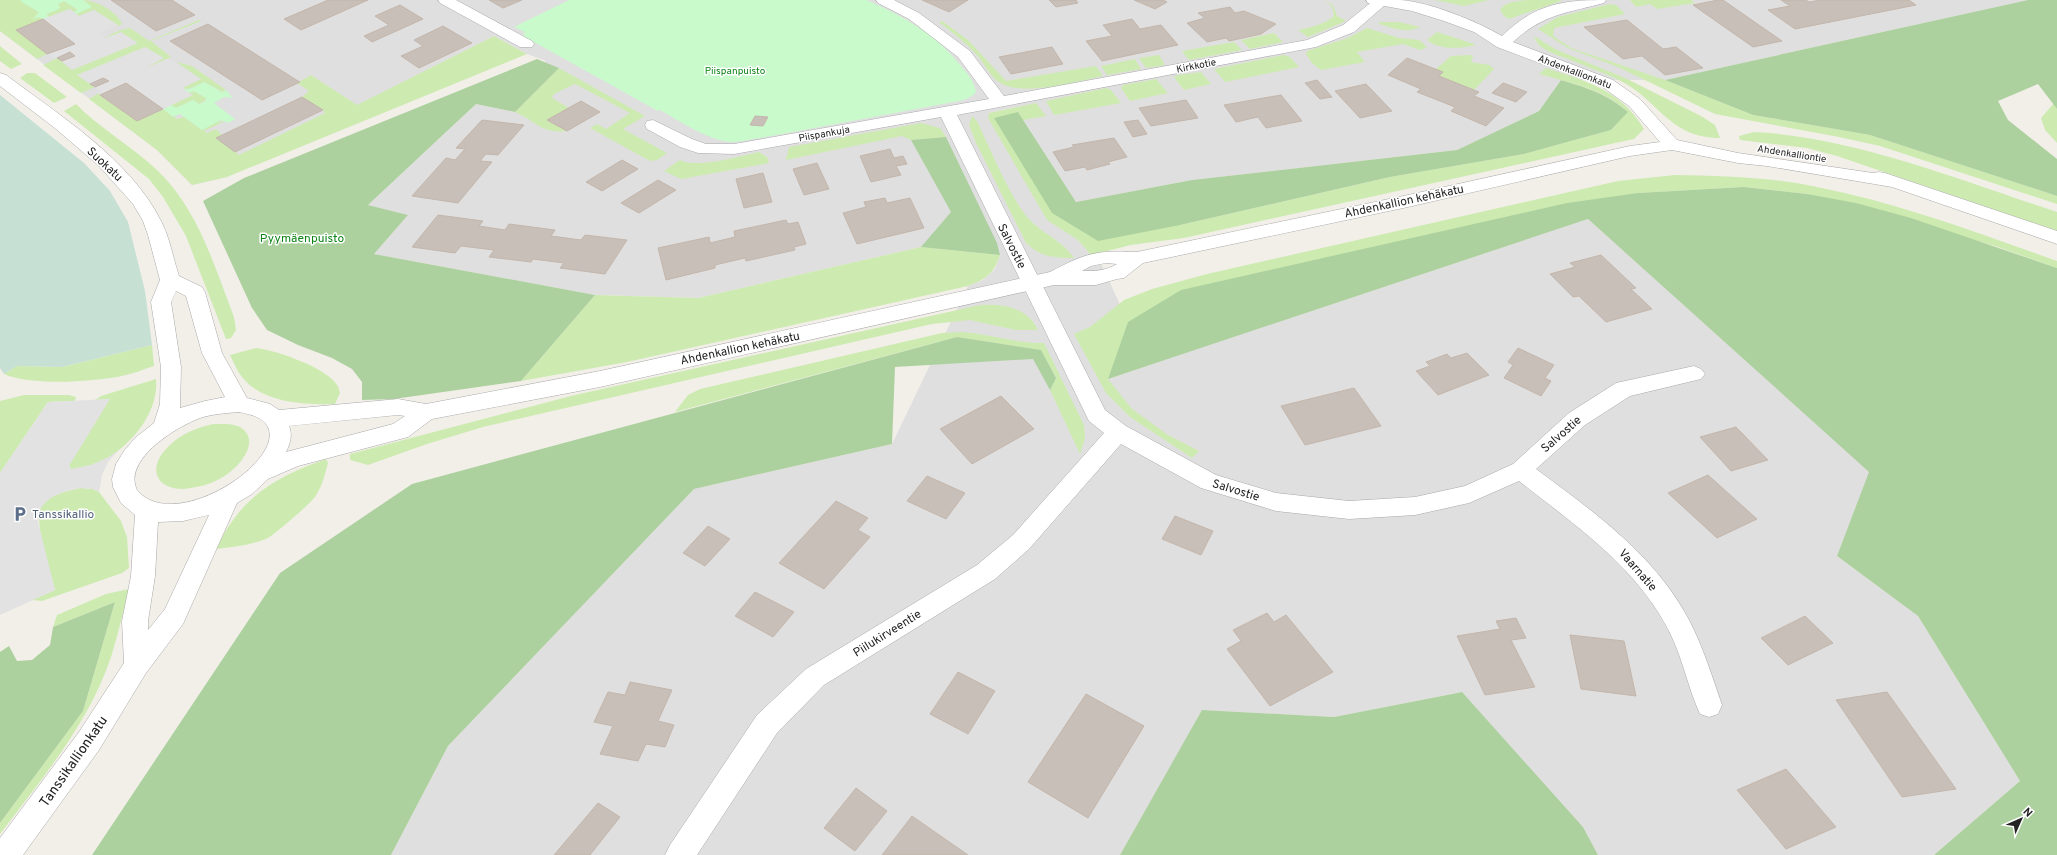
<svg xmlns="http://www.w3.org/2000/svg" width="2057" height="855" font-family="Overpass,sans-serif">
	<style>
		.residential { fill: #e0dfdf }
		.grass { fill: #cdebb0 }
		.forest { fill: #add19e }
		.wetland { fill: #c6e0d4 }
		.park { fill: #c8facc }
		.parking { fill: #e2e2e2 }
		.building { fill: #c7bfb8; stroke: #c4b6ab }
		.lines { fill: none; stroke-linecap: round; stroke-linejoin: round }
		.minor-casing { stroke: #a9a9a9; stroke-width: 1 }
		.tertiary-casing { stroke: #a9a9a9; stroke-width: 1 }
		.minor { fill: #fff; fill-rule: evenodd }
		.tertiary { fill: #fff; fill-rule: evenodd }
		.labels { text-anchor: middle; stroke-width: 3; stroke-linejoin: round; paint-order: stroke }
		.far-street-label { font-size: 10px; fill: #222; stroke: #fff }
		.far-park-label { font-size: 10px; fill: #0c8416; stroke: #fff }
		.street-label { font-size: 12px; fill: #222; stroke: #fff }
		.park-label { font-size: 12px; fill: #0c8416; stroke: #fff }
		.service-label { font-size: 12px; fill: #4e5e75; stroke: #fff; text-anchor: start }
		.near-street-label { font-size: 14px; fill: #222; stroke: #fff }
	</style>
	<rect width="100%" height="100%" fill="#f2efe9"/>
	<path class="residential" d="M0,0H2028L1665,80H1561L1539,111L1457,150L1192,180L1076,202L1015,107L989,113L1044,214L1092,244L1128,322L1108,379L1588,219L1870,472L1837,556L1918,616L2020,781L1934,855H1598L1583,827L1461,692L1334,717L1203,710L1120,855H391L448,746L694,489L892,444L968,286L983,280L995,269L1000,255L921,247L698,298L595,295L374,254L408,215L368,205L476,104L515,112L546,61L527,54L494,36L227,177L192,185L157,150L0,31Z"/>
	<path class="grass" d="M0,0H23L21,1L39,12L34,18L39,17L43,19L16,30L47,54L37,59L0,31Z
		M83,0C95,0 117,11 122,24L119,26L94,10L79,16L76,14L91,7Z
		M1323,0L1333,5L1337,16L1346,21L1308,37L1298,30C1311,27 1324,25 1334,16L1332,6Z
		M1435,0H1489L1464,6Z
		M1528,0H1561V1L1509,19L1504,16L1500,10C1505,1 1519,1 1528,0Z
		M1630,0H1691L1695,3L1657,9L1650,4L1636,7Z
		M64,1L78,10L74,12L70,9L49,17L46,14L57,10L58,4Z
		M1610,4L1616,5L1625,14L1554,28L1553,36L1571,48L1665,80L1753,115L1870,135L2057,196V204L1880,146L1839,137L1715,114L1618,67L1568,48L1538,29L1558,17Z
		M199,20L201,21L151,41L171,57L144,69L163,58L78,75L95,87L81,93L43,65L57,58L72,70C92,50 102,33 130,28L149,41Z
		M942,21L968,40L1006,81L1096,66L1103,76C1078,81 1021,98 999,82C989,76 984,62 976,54C965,42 952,32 939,22Z
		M1379,22H1399L1420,27C1407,34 1392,28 1379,24Z
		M1367,28L1399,38L1419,40L1427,47L1420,50L1403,44L1357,52L1365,62L1321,70L1312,63L1306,54L1307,51L1348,38Z
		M1437,32L1474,44L1475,45C1461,49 1439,50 1427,40Z
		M1274,33L1283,42L1250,49L1241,40Z
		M494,36L527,54L227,177L192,185L157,150L89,99L99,93L137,121L163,109L177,119L184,117L202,130L216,122L225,121L204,131L207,133L216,129L222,135L216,138L239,155L325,113L323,110L302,97L309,91L297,83L311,75L357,105Z
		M1534,36L1555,49L1627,79L1701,116L1715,125L1720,138C1669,138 1659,100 1619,80C1602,72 1585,66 1568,59C1560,56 1550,53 1543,48C1538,45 1536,41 1534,36Z
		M1234,42L1242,50L1189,60L1182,51Z
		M0,46L22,64L11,69L0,61Z
		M1159,55L1165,65L1146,68L1139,58Z
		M1283,55L1290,57L1299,67L1225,82L1214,69Z
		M1471,55L1473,56L1471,62L1489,65L1494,69L1474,90L1439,76L1436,69L1451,56Z
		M1135,59L1141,69L1107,75L1101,66Z
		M176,62L192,66L226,90L223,92L204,82C197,85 190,91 182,88L201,79Z
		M559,68L645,116L623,129L667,153L657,160L650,161L590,128L597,124L606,129L630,113L575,84L554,94L552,98L569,108L547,120L567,131C541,134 536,121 515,112Z
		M1546,68C1586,81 1621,90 1644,129L1634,139L1620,142L1184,238L1131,245L1091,255L1078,240L1047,220L988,118L989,113L1036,103L1046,116L1023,120L1018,112L1052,212L1180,225L1390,177L1524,154L1611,130L1628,112C1604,89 1571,83 1539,74Z
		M1201,72L1211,84L1184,90L1174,77L1178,75Z
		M27,73H35L67,97L54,103L20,78Z
		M1156,79L1168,93L1130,101L1121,88L1123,85Z
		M1106,88L1111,90L1121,103L1054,115L1046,101Z
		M194,91L206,98V100L199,104L193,100L176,108L171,105L192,95L189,93Z
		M2054,103L2057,109V143L2045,130L2041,118Z
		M76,104C99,128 132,146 157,170C198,209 214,265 234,317L236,330L231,338L226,339L186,236L163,197L149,179L64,111Z
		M972,116L977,121C991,150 1008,194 1028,218C1042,234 1061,239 1074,258C1055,258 1040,257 1026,243L976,143L969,125Z
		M921,123L940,128L946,137L911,140L902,136L786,160L789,147Z
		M1754,132C1854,137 1963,181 2057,212V231L1837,156L1807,148L1740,140L1739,136Z
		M759,152L767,157L769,163L681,179L664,171L680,160C697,169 740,156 759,152Z
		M1675,175C1722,176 1770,177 1817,187C1899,203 1978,233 2057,261V268L1995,246L1807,194L1744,187L1638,193L1108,379L1132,409L1168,435L1199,451L1192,458L1130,417L1106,393L1074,334L1090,327L1124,300L1152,289L1207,274L1618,181Z
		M921,247L1000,255C994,274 986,279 968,286L627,362L521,381L595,295L698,298Z
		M980,305C1002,304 1028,307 1038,330H1016L970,320L932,324L483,427L427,444L368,465L350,460V454L575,395Z
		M962,332C990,334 1014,343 1044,343L1084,425L1085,438L1080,454L1050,390L1056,378L1041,350L957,337L675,412L688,395L700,389L942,333Z
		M152,345L154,366C144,369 133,374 122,376C92,382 30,386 4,374L17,366L62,367Z
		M256,348C276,350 327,368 337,385C339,387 339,391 340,393L335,404C305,405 262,403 242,377C237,371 234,363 230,355Z
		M156,379C159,410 135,441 109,457C97,464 85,467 71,469L69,466L70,462L109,399L95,400L101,396Z
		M24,395H69L76,397L75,401L48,402L0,473V401Z
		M213,424C222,424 232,423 240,427C260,439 243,462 230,472C219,481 205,486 191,488C157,494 144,468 170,445C182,433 197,428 213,424Z
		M326,459L328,463C325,474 322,487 315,497C309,505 276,533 268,538C252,545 233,547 216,549C241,497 273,478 326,459Z
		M80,488L93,489L99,492L121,521L127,537L129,568L122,573L42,601L31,600L55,590C51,572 32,520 42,506C50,494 67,491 80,488Z
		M129,589C123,612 118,635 111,657C89,723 41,780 0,834V823L83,711L115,602L53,627L57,615L106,594Z"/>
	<path class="forest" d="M2028,0H2057V109L2038,84L1998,101L2008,120L2057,159V196L1870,135L1753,115L1665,80Z
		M537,59L559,68L515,112L476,104L368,205L408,215L374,254L595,295L521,381L394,399L362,400V382L352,369L332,358L298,345L267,330L252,308L203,201L244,178Z
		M1561,80C1588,88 1607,94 1628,112L1611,130L1524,154L1390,177L1180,225L1098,241L1052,213L994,118L1018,112L1076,202L1192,180L1457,150L1539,111Z
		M946,137L997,243L1000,255L921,247L951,212L911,140Z
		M1744,187L1807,194L1856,203L1911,218L2057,268V855H1934L2020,781L1918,616L1837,556L1869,472L1588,219L1108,379L1128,322L1181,290L1567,203L1638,193Z
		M957,337L1041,350L1056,378L1050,390L1033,359L895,367L892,444L694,489L448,746L391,855H92L280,573L412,484Z
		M115,602L83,711L0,823V652L9,646L17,661L32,660L50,645L53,627Z
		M1462,692L1583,827L1598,855H1120L1202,710L1334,717Z"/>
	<path class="wetland" d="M0,95L84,163L110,191L128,222L145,291L152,345L62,367L17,366L4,374L0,368Z"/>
	<path class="park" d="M23,0H83L92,7L76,14L74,12L78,10L64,1L58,4L60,7L57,10L46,14L49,17L43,19L39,17L33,19L39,12L20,1Z
		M569,0H866C903,16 936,34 961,66C968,74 974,81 976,92L972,96L964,100L760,138C751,139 742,142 733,142C710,142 680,121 660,110L658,111L525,37L523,35L525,32L514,27Z
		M204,82L222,92L226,90L233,98L224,97L214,103L235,119L228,123L221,120L202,130L180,114L173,117L163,109L171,105L176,108L193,100L199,104L206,101V98L194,91L189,93L183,89H190Z"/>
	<path class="parking" d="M70,9L79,16L94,10L118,25L100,32L106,36L102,39L121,32L138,43L72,70L62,61L75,55L70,52L54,59L47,54L74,43L43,19Z
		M145,47L164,58L144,69L169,58L201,79L182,88L193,95L163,109L127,83L100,95L95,87L108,81L103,78L90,84L77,75Z
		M110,399L69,466L71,469L91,465L109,457L119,450L108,462L102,475L99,492L93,489L80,488L66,491L50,498L41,507L38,522L55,590L0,615V473L48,402Z"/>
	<path class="building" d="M111,0H172L195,15L156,31Z
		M328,0H368L301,30L284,19Z
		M489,0H522L503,8Z
		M922,0H968L949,12Z
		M1049,0H1076L1078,3L1056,7Z
		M1134,0H1163L1167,2L1155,9Z
		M1718,0H1723L1782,41L1753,47L1693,5Z
		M1781,0H1806L1809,2L1820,0H1909L1916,5L1795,29L1768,10L1790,6Z
		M400,5L423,19L372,42L364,36L389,25L375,16Z
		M1230,7L1235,13L1244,11L1276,24L1261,34L1229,41L1226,38L1207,42L1187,23L1205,18L1198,13Z
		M43,19L75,44L47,54L16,30Z
		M1132,19L1140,29L1161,25L1178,45L1102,61L1086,41L1112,36L1103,25Z
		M1627,20L1663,49L1676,47L1703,68L1665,75L1642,56L1623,59L1584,27Z
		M208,24L298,81L300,82L262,100L170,41Z
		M443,26L472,43L419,68L401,56L423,46L414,40Z
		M1052,47L1063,64L1011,74L999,57Z
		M70,52L75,56L62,61L57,58Z
		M1407,58L1443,72L1439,76L1479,92L1474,96L1504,108L1486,126L1451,111L1455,107L1417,92L1421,89L1388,75Z
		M103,78L109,81L95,87L90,84Z
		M1317,80L1332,97L1320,99L1305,83Z
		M126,83L163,109L137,121L100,95Z
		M1503,83L1506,84L1527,92L1516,102L1492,93Z
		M1366,84L1392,111L1360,118L1335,91Z
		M1281,95L1302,121L1266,128L1258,117L1236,122L1224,105Z
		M302,97L323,110L235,152L216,138Z
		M1186,100L1198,118L1151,126L1139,108Z
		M581,101L600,112L567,131L547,120Z
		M755,116L768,117L763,126L750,125Z
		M482,120L524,125L498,155L486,154L480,161L492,162L458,203L412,196L446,158L455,160L465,149L456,148Z
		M1138,120L1147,134L1133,137L1124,122Z
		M1114,138L1127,157L1108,162L1110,164L1087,170L1085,167L1065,171L1053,152L1074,147L1072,145Z
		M890,149L894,158L903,156L907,164L896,166L901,175L871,182L860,156Z
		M622,160L638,169L602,191L586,182Z
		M817,163L829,189L804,195L793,169Z
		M763,173L772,202L744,208L736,179Z
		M658,180L676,190L639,213L621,203Z
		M885,198L887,203L910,198L924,228L857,244L843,213L866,207L864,202Z
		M438,215L483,221L479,226L505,230L509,224L555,230L551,236L581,240L585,235L627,240L605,274L560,268L564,263L533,259L531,262L489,257L494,250L461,246L455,253L412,247Z
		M786,220L788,224L798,222L806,244L794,247L795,250L746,261L745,258L715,265V268L666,280L658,248L709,237L710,243L735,237L734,231Z
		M1601,255L1636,288L1631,289L1652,309L1606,322L1579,296L1573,297L1550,274L1575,267L1570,263Z
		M1518,348L1554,365L1545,378L1551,381L1541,396L1504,378L1513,365L1508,362Z
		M1467,353L1489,375L1438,395L1416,371L1430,366L1426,362L1447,354L1451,358Z
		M1354,388L1381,426L1305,445L1281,406Z
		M1001,396L1034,429L972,464L940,429Z
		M1736,427L1768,460L1731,471L1700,437Z
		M1708,475L1757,519L1717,538L1668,493Z
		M927,476L965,493L946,519L907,501Z
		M836,501L868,518L858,530L870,537L824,589L779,563Z
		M1175,516L1213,531L1201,555L1162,539Z
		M708,526L730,539L705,566L683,553Z
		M755,592L794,612L773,637L735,616Z
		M1267,613L1274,622L1286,615L1333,672L1270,706L1227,649L1241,641L1233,630Z
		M1805,616L1833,643L1788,665L1761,638Z
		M1516,618L1526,638L1511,640L1535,687L1485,695L1457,636L1500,629L1496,621Z
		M1570,635L1624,641L1636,696L1581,689Z
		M958,672L995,691L968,734L930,714Z
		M630,682L672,690L658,721L674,725L665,747L646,744L638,761L600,754L613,726L594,722L608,692L625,695Z
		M1887,692L1956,789L1902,797L1836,700Z
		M1086,694L1144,726L1088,818L1028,782Z
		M1786,769L1836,827L1786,849L1737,790Z
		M856,788L887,811L855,851L824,828Z
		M598,803L620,817L590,855H554Z
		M912,816L968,855H882Z"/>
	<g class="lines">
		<defs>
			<path id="minor" d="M438,0H456L532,41L534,44L532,47H520L440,3Z
				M876,0H894L919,13L970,51L1004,96L1307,40L1343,25L1374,0H1386L1387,2L1385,5L1354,32L1316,47L957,115L1105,410L1126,426L1216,475L1276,493L1349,501L1415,497L1465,486L1513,464L1569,413L1616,383L1694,366L1701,369L1705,374L1701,379L1630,396L1585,425L1536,469C1594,512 1655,555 1689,620C1703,647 1712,676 1722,705L1718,714L1709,717L1700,714C1688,688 1683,659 1670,633C1638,568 1575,525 1519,481L1469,503L1415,515L1349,519L1276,511L1201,488L1121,444L1029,549L995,579L824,685L777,733L697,855H665L670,845L757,715L806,669L977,565L1013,535L1104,433L1089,421L1086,415L941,117L734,154L698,153L680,147L647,129L645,125L647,121L653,120L692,139L706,144H734L989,99L958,57L909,19L878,3Z"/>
			<path id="tertiary" d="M1366,0C1377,0 1389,0 1400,0C1430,2 1476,21 1502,36C1535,4 1562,0 1606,0L1604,3C1567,13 1543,14 1513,42L1613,80L1640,99L1677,140L1738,153L1873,173L1879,172L1885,173L2057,231V244L1892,187L1767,166L1738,163L1672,150L1630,156L1408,207L1143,263L1124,278L1117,279L1096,285H1054L600,387L432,419L408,437L298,466L268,479L252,494L237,503L183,624L146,673L99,750L23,855H0V838L79,732L124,663L122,621L131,576L135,515L121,503L113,487L112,479L116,464L124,451L135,438L154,423L160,404L161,367L151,302L160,280L148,235L143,221L133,204L99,166L56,129L0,86V73L6,75C59,115 131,160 161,221C170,238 173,258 179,276L202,287L205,292L222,353L247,398L270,404L279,410L398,399L426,404L600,371L1050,272C1086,253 1096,250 1137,252L1408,195L1630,146L1660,142L1629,106L1601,86L1497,47L1474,32L1444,21L1412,11L1368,3ZM1106,263L1117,264C1106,271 1095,271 1082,271L1091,266ZM176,291L186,296L202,353L225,397L205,401L180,408L181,367L171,302ZM239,412C248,414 260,416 266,424C292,457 175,536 137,490C122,459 179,425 203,417C214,414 227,413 239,412ZM398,415L405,416L393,424L286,452C290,444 293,435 289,426ZM209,515L165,609L148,630V621L155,576L158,522L183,521Z"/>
		</defs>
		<use href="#minor" class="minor-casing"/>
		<use href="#tertiary" class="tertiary-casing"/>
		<use href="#minor" class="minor"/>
		<use href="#tertiary" class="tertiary"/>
	</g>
	<defs>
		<symbol id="parking-bare" viewBox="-9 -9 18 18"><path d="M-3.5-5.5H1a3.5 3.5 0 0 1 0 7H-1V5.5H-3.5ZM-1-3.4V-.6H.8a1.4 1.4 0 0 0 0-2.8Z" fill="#5c6f8a" stroke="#fff" stroke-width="2.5" paint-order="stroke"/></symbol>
	</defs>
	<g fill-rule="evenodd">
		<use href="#parking-bare" x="9" y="503" width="22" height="22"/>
	</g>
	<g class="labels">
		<g class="far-street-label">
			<text transform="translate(1196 65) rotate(-11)" y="4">Kirkkotie</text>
			<text transform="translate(1575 71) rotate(21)" y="4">Ahdenkallionkatu</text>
			<text transform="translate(824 133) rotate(-10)" y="4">Piispankuja</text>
			<text transform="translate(1792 153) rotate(9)" y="4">Ahdenkalliontie</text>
		</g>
		<g class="far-park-label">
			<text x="735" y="74">Piispanpuisto</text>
		</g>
		<g class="street-label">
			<text transform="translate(105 164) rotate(43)" y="4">Suokatu</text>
			<text transform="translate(1404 201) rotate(-12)" y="4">Ahdenkallion kehäkatu</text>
			<text transform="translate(1012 246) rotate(63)" y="4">Salvostie</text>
			<text transform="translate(740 348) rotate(-12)" y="4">Ahdenkallion kehäkatu</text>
			<text transform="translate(1561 434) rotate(-41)" y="4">Salvostie</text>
			<text transform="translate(1236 490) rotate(17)" y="4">Salvostie</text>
			<text transform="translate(1638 570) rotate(49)" y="4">Vaarnatie</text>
			<text transform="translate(887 633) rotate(-32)" y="4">Piilukirveentie</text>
		</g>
		<g class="park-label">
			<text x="302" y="242">Pyymäenpuisto</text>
		</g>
		<g class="service-label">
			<text x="32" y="518">Tanssikallio</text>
		</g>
		<g class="near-street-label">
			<text transform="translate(73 761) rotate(-55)" y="5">Tanssikallionkatu</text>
		</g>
	</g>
	<g transform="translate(2021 819) rotate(45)" stroke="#ffffff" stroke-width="3" paint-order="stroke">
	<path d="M0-3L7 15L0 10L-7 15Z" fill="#222222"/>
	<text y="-6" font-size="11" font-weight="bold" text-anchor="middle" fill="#222222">N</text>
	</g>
</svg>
